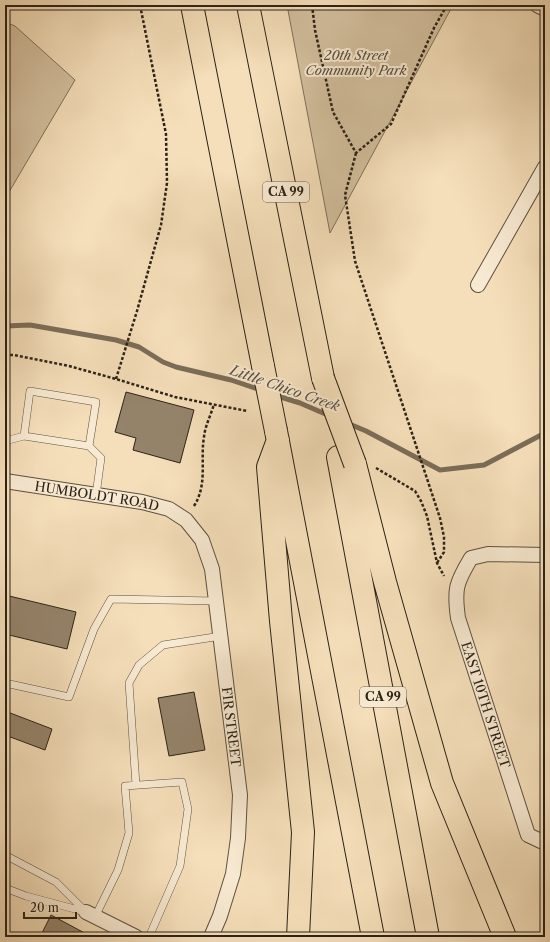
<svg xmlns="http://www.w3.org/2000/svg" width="550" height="942" font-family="'Libre Caslon Text',serif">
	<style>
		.green { fill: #d3bf9e; stroke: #80705a }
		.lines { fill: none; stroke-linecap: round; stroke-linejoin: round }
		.stream { stroke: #7c6d58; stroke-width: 5 }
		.building { fill: #95846c; stroke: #2c2217 }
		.lane-casing { stroke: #5e5140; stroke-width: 8 }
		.street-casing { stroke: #5e5140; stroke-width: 16 }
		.highway-casing { stroke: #2c2217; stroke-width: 24 }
		.path { stroke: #2c2217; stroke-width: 2.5; stroke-dasharray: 3 2; stroke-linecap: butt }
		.lane { stroke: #f8ead2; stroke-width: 7 }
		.street { stroke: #f8ead2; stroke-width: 14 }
		.highway { stroke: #f5dfba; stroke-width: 22 }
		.highway-bridge-casing { stroke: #2c2217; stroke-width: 24; stroke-linecap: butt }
		.highway-bridge { stroke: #f5dfba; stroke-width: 22 }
		.labels { text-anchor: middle; stroke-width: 4; stroke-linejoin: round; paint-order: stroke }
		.shield { fill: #f8ead2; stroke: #695e4f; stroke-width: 1 }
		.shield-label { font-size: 12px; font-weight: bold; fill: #2c2217 }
		.park-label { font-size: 13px; font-style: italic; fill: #564939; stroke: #f8ead2 }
		.street-label { font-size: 13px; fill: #2c2217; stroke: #f8ead2 }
		.water-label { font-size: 14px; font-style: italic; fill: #5b4e3d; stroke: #f8ead2 }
	</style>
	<rect width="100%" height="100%" fill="#f5dfba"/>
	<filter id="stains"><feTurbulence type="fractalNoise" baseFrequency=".005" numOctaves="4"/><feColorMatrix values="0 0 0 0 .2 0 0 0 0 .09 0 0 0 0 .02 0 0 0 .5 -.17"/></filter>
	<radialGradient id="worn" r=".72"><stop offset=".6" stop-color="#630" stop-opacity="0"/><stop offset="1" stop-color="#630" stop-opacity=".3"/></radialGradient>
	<path class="green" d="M287,5H453L330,233Z
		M5,22L15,26L75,80L9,192L5,194Z"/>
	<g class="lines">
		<path class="stream" d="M5,326L30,325L116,340L139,347L163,362L176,367L231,380L261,390
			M274,395L300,403L330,416
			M347,423L366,431L440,470L484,465L545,433"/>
	</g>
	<path class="building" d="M126,392L194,410L180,463L133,450L136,438L115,432Z
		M5,595L76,612L67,649L5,634Z
		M194,692L205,750L169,756L158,698Z
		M5,711L52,729L45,750L5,735Z
		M51,915L92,937H40Z"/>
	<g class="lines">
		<defs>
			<path id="lane" d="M5,441L24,436L89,446L96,402L30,391L24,436
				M89,446L101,458L96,495
				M5,683L69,697L94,629L111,599L216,601
				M136,785L129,683L139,665L163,645L221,636
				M5,855L56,882L86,912
				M5,888L26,896L86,912
				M95,917L118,870L129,833L125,786L182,782L188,809L180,866L149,937"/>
			<g id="street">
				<path d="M537,5L545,9"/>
				<path d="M478,285L545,167"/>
				<path id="s1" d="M5,481L142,502L169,509L186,520L202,540L212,569L240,795L238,838L233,874L220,916L211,937"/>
				<path id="s2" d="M545,555L488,554L471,558C456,583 454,589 458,618L528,835L545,843"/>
				<path d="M86,912L136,937"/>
			</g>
			<path id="highway" d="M192,5L263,366
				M248,5L323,378
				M276,431L373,937
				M278,440L268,467L281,621L303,832L298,937
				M338,457L428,937
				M355,464L385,582L442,783L505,937"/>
		</defs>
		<use href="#lane" class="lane-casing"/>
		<use href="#street" class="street-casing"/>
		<use href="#highway" class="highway-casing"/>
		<path class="path" d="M312,5L315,30L333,112L356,153L391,124L434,28L447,5
			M356,153L345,195L355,261L440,518L444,537V552L437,563
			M5,355H14L69,366L116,379L175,397L247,411
			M116,379L137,311L161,225L167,183L166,134L140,5
			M376,468L415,491L421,501L427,516L437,563L444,576
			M194,506C208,484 200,460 204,437C205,426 211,415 214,404"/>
		<use href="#lane" class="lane"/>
		<use href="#street" class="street"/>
		<use href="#highway" class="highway"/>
		<defs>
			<path id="highway-bridge" d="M263,366L276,431
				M323,378L355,464"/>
		</defs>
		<use href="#highway-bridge" class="highway-bridge-casing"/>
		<use href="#highway-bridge" class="highway-bridge"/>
	</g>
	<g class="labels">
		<g class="shield">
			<rect x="263" y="182" width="46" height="20" rx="3"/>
			<rect x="360" y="687" width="46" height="20" rx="3"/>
		</g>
		<g class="shield-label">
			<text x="286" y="196">CA 99</text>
			<text x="383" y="701">CA 99</text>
		</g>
		<g class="park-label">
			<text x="356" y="60">20th Street<tspan x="356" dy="15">Community Park</tspan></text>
		</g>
		<g class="street-label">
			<text dy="5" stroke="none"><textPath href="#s1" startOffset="93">HUMBOLDT ROAD</textPath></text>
			<text dy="5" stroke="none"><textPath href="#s2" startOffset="229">EAST 10TH STREET</textPath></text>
			<text dy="5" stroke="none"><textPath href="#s1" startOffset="402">FIR STREET</textPath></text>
		</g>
		<g class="water-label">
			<text transform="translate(285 388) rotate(19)" y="5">Little Chico Creek</text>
		</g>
	</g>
	<rect width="550" height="942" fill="none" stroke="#f5dfba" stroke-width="20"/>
	<rect x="6" y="6" width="538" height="930" fill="none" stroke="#2c2217" stroke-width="2"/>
	<rect x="10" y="10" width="530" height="922" fill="none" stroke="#2c2217"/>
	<path d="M24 912v6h52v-6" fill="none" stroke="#2c2217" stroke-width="2"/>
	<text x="30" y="912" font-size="12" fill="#2c2217" stroke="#f8ead2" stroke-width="3" paint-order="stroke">20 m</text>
	<rect width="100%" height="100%" filter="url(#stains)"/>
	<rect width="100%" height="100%" fill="url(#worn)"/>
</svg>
